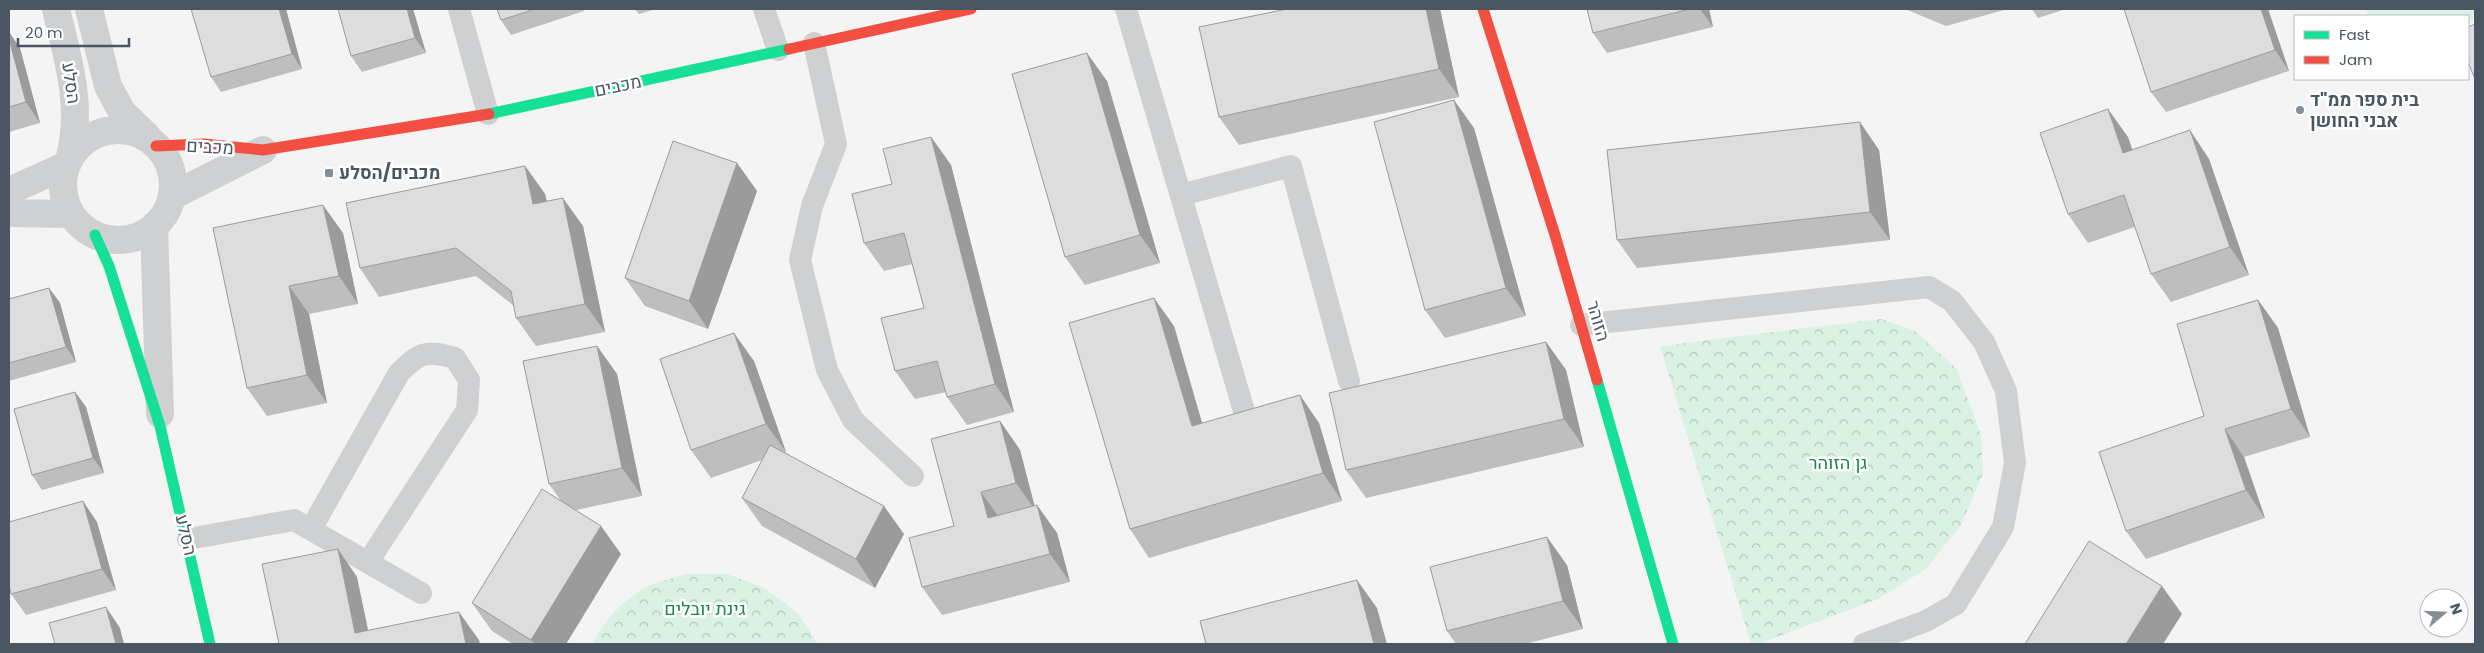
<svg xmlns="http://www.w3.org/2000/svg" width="2484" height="653" font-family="Poppins,Heebo,sans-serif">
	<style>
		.park { fill: url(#park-crowns) }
		.garden { fill: #d9f2e3 }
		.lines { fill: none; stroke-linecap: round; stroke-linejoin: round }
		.lane { stroke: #ced0d2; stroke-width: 22 }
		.street { stroke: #ced0d2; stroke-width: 28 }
		.fast { stroke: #16e098; stroke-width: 11 }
		.jam { stroke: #f24e42; stroke-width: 11 }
		.wall { fill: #bebebf }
		.shaded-wall { fill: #9b9b9b }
		.building { fill: #ddddde; stroke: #9b9b9b }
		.poi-dot { fill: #868d94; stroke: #fff; stroke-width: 2 }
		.labels { text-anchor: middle; stroke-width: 5; stroke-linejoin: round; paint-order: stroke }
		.street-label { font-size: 18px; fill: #4a5661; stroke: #fff }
		.poi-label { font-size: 18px; font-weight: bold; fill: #4a5661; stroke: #fff; text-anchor: start }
		.park-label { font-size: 18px; fill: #17864f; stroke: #fff }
	</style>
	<defs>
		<pattern id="park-crowns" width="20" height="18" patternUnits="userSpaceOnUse" patternTransform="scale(1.25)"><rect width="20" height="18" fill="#d9f2e3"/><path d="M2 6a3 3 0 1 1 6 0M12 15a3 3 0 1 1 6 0" fill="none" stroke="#b2c7bb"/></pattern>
	</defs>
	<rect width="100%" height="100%" fill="#f4f4f4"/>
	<path class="park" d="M1881,319L1915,331L1957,369L1981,435L1983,474L1961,525L1926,569L1878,599L1758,644H1751L1660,346Z
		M687,574H727L765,588L798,613L818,644H593C601,622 630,593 653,584C664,580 676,577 687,574Z"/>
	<path class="garden" d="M2366,9H2475V19L2468,22V16H2369Z"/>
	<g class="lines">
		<path class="lane" d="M459,9L488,114
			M764,9L778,50
			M1126,9L1244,411
			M814,43L836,144L812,206L800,260L827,370L853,420L913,476
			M1181,195L1291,166L1349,381
			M1581,325L1929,287L1952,301L1984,342L2006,391L2015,463L2003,527L1956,604L1926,621L1864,644
			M311,529L399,373C420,352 426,350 455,358L469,380L467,410L368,562
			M188,539L294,520L421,593"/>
		<path class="street" d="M56,9C68,59 83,106 70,157
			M89,9L108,86L122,112L147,136
			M63 185a55 55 0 1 1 110 0a55 55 0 1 1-110 0Z
			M9,191L67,165
			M172,196L263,150
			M9,213L70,214
			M154,226L160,414"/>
		<path class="fast" d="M489,114L789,49
			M95,235L109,266L160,426L210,644
			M1597,380L1673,644"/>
		<path class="jam" d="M1483,9L1555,235L1597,380
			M789,49L971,9
			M156,146L204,144L263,150L489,114"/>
	</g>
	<path class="wall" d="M286,9L302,69L221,92L211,77Z
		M338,9H413L426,53L362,72L351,56Z
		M497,9H584V11L511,35L501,20Z
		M635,9H656L639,14Z
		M1440,9L1459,97L1239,145L1219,117Z
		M1587,9H1709L1713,27L1607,53L1593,33Z
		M1905,9H2008L1946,26Z
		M2032,9H2066L2038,18Z
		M2124,9H2268L2289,71L2166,112L2151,92Z
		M9,32L20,48L40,123L9,132Z
		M1107,81L1160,263L1085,285L1065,257Z
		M1474,128L1526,316L1445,338L1425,310Z
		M931,137L951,165L1014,412L967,425L947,397L946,392L915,399L895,371L924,308L912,264L884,271L864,243L892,184Z
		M2128,137L2132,150L2209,159L2249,275L2171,302L2151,274L2135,227L2088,243L2068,214Z
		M1879,150L1890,240L1637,268L1617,240Z
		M737,163L757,191L708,329L645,306L625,278Z
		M525,166L545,194L547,201L583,226L605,332L536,346L516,318L514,306L476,276L379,297L360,268Z
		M213,228L343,233L358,304L309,314L327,403L267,416L247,388Z
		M49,288L60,303L76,362L9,381V299Z
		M2258,300L2278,328L2310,437L2244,457L2265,518L2146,559L2126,531L2204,416Z
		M1174,326L1202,423H1319L1342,501L1149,558L1130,529Z
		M1546,342L1566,370L1584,447L1366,498L1346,470Z
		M597,346L617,374L642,496L576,510L621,554L566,644H513L492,631L472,603L562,502L549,484Z
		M754,361L786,452H785L904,534L875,588L762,526L742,498L762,460L711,478L691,450Z
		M75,392L86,407L104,473L42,490L32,475Z
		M1000,421L1020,450L1034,506L1057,533L1070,582L942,615L922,587L954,526Z
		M97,522L116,590L26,615L11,594Z
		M1567,565L1583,629L1525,644H1456L1447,631Z"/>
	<path class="shaded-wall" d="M279,9H286L302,69L292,54Z
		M407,9H413L426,53L415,38Z
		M1426,9H1440L1459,97L1439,69Z
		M1700,9H1709L1713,27Z
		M2261,9H2268L2289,71L2275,50Z
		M9,32L20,48L40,123L26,102L9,39Z
		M1087,53L1107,81L1160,263L1140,235Z
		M1454,100L1474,128L1526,316L1506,288Z
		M2108,109L2128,137L2143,181L2123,153Z
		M1860,122L1879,150L1890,240L1870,212Z
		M2190,130L2209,159L2249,275L2230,247Z
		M931,137L951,165L1014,412L995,384Z
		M737,163L757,191L708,329L689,301Z
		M525,166L545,194L553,232L533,204Z
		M563,198L583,226L605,332L585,304Z
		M323,205L343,233L358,304L339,276Z
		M289,286L309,314L327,403L307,375Z
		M49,288L60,303L76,362L66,347Z
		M1154,298L1174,326L1211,454L1192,426Z
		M2258,300L2278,328L2310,437L2291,409Z
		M734,333L754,361L786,452L766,424Z
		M1546,342L1566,370L1584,447L1564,419Z
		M597,346L617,374L642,496L622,468Z
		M75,392L86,407L104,473L93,458Z
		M1300,395L1319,423L1342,501L1323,473Z
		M1000,421L1020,450L1036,511L1016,483Z
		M2225,429L2244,457L2265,518L2246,490Z
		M981,492L1001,520L988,518Z
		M83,501L97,522L116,590L102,569Z
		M1037,505L1057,533L1070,582L1050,554Z
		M884,506L904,534L875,588L856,559Z
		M601,526L621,554L566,644H535L531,640Z
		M1547,537L1567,565L1583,629L1563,601Z
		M338,549L357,577L371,644L355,633Z
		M1357,580L1377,608L1387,644H1374Z
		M2162,586L2182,614L2163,644H2126Z
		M106,607L120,628L124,644H116Z
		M459,612L479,640L480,644H466Z"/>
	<path class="building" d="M191,9H279L292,54L211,77Z
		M338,9H407L415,38L351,56Z
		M497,9H535L501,20Z
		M1287,9H1426L1439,69L1219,117L1199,27Z
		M1587,9H1690L1593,33Z
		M2124,9H2261L2275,50L2151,92Z
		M2475,24V79L2468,62V27Z
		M9,39L26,102L9,107Z
		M1087,53L1140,235L1065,257L1012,74Z
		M1454,100L1506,288L1425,310L1374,122Z
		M2108,109L2123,153L2190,130L2230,247L2151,274L2124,195L2068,214L2040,133Z
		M1860,122L1870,212L1617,240L1607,150Z
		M931,137L995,384L947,397L937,361L895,371L881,318L924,308L904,233L864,243L852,194L892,184L883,149Z
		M673,141L737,163L689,301L625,278Z
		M525,166L533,204L563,198L585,304L516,318L511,291L456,248L360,268L346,203Z
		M323,205L339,276L289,286L307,375L247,388L213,228Z
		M49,288L66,347L9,363V299Z
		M1154,298L1192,426L1300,395L1323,473L1130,529L1069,323Z
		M2258,300L2291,409L2225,429L2246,490L2126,531L2099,452L2204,416L2177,324Z
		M734,333L766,424L691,450L660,359Z
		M1546,342L1564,419L1346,470L1329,393Z
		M597,346L622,468L549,484L523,361Z
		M75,392L93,458L32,475L14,409Z
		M1000,421L1016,483L981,492L988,518L1037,505L1050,554L922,587L909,538L954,526L931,439Z
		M770,445L884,506L856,559L742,498Z
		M542,489L601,526L531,640L472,603Z
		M83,501L102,569L11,594L9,585V522Z
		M1547,537L1563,601L1447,631L1430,567Z
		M2089,541L2162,586L2126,644H2025Z
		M338,549L355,633L459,612L466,644H279L262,564Z
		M1357,580L1374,644H1206L1200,621Z
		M106,607L116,644H55L49,623Z"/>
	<g class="poi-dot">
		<circle cx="2300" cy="110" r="5"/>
		<rect x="324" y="168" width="10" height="10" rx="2.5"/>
	</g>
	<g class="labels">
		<g class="street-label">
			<text transform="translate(71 83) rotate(82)" y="6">הסלע</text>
			<text transform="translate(618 86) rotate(-12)" y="6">מכבים</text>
			<text transform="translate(210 147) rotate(3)" y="6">מכבים</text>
			<text transform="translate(1598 321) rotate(74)" y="6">הזוהר</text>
			<text transform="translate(186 535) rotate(77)" y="6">הסלע</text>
		</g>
		<g class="poi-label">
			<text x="2310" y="106">בית ספר ממ"ד<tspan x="2310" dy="21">אבני החושן</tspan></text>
			<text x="339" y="179">מכבים/הסלע</text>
		</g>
		<g class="park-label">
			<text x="1838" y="469">גן הזוהר</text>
			<text x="705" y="615">גינת יובלים</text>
		</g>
	</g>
	<rect width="2484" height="653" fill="none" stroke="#4a5661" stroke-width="20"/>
	<rect x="2294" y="15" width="175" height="65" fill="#ffffff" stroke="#b7bbc0"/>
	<rect x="2304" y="31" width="25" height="8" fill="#16e098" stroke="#b7bbc0"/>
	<text x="2339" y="40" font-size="15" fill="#4a5661">Fast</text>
	<rect x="2304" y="56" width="25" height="8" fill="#f24e42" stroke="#b7bbc0"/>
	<text x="2339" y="65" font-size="15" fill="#4a5661">Jam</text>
	<g transform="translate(2444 613) rotate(71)"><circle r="24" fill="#ffffff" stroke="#b7bbc0"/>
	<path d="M0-4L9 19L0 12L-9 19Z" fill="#868d94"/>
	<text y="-8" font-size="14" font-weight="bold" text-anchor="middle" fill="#4a5661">N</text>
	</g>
	<path d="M18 38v8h111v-8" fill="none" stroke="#4a5661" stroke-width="2.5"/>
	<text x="25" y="38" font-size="15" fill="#4a5661" stroke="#ffffff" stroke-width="4" paint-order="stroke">20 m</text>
</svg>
